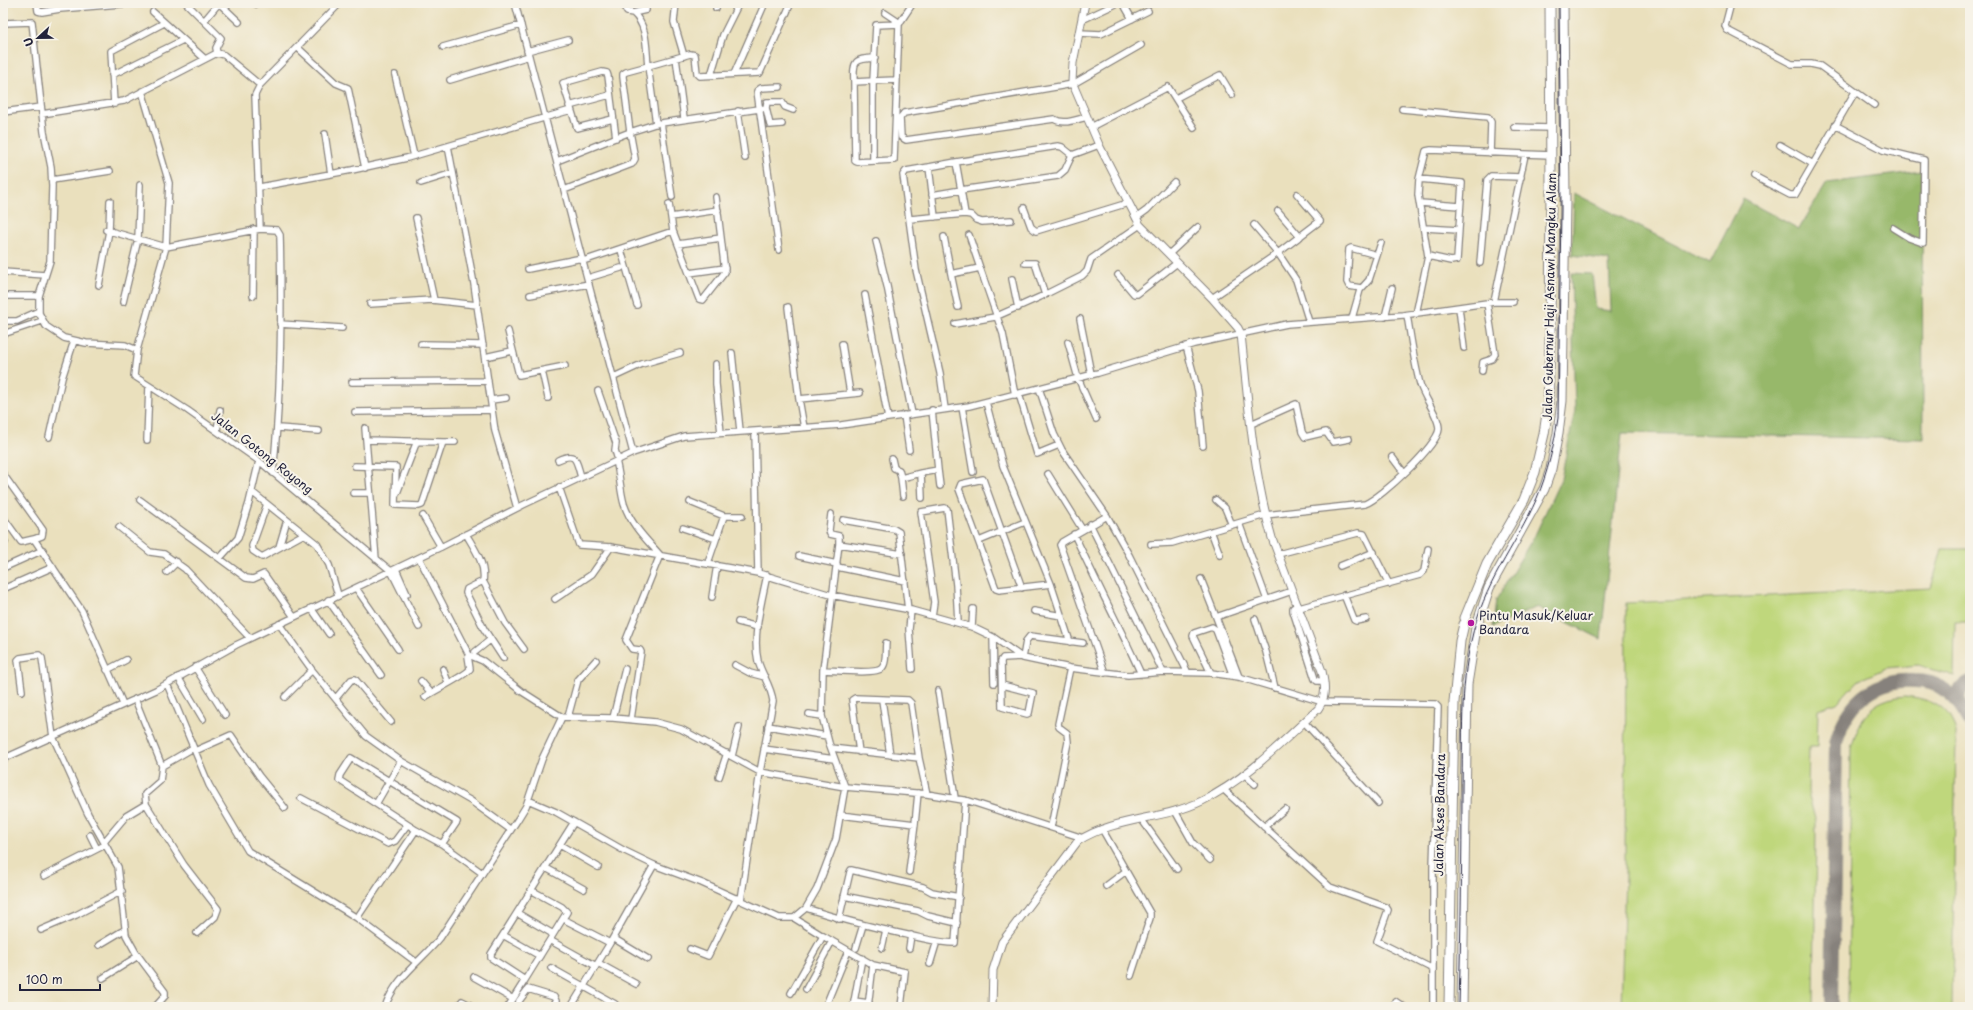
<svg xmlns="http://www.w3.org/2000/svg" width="1973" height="1010" font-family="'Playpen Sans',sans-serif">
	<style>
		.green { fill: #bfd77b; stroke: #707c5b }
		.forest { fill: #97b86b; stroke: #5c6d53 }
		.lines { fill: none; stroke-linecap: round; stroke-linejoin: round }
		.taxiway { stroke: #86817c; stroke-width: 14 }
		.minor-casing { stroke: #86817c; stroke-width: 8 }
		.tertiary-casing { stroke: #86817c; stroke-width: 9 }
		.trunk-casing { stroke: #86817c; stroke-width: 11 }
		.minor { stroke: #fff; stroke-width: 5.5 }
		.tertiary { stroke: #fff; stroke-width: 7 }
		.trunk { stroke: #fff; stroke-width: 9 }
		.tram { stroke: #22223b; stroke-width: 1 }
		.poi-dot { fill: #b5179e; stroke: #f7f3e8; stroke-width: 1.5 }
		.labels { text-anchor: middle; stroke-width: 4; stroke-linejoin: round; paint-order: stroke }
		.street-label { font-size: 12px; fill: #22223b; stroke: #f7f3e8 }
		.poi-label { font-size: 12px; fill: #22223b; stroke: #f7f3e8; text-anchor: start }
	</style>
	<rect width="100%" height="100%" fill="#f7f3e8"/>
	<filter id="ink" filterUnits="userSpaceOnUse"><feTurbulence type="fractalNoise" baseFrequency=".025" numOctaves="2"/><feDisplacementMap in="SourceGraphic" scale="8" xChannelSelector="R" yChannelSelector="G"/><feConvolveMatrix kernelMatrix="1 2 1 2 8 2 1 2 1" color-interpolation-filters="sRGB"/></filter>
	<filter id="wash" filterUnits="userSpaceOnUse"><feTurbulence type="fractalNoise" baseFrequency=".012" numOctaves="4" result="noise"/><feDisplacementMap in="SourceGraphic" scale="16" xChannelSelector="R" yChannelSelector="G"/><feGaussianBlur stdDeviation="0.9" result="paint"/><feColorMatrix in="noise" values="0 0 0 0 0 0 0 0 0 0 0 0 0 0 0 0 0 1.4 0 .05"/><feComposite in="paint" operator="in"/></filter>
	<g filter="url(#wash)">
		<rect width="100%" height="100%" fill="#eae0bd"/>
		<path class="green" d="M1942,549H1970V622H1955L1954,676L1918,665L1886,668L1857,681L1837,703L1818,709L1817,747H1809L1808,792L1816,823L1814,1007H1621L1625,875L1626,603L1931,588Z
			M1905,696C1931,699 1950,707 1956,733L1952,1007H1848L1851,748C1862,716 1868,700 1905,696Z"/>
		<path class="forest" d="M1922,171L1923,439L1622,433L1601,639L1537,607L1493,627L1496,600L1536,533L1561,479L1575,410L1571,273L1592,274L1596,309L1611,311L1609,260L1572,255L1574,193L1710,263L1743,199L1799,229L1827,183Z"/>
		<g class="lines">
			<path class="taxiway" d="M1959,704C1957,695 1960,685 1970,683
				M1832,1007L1836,743C1845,705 1873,678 1914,681C1924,681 1935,683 1943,689C1956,696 1963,709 1970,721"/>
		</g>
	</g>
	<g filter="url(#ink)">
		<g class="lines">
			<defs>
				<path id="minor" d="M37,3L38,11L42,12L60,9V3
					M219,3L239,22
					M255,3L256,4
					M515,3L633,453L684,436L841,425L969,406L1098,373L1194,344L1287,324L1403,315L1494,302H1513
					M622,3L627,12L633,13C648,26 646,48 648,66L690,54L695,55L697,73L700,76L760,73L791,3
					M676,3L674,22L684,56
					M1123,3L1132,19
					M1731,3L1725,26L1727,30L1792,64H1811L1820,66L1874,105
					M187,4L204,21
					M716,8L717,3
					M60,9L132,3
					M153,12L205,59
					M633,13L646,10L645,3
					M885,13L900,23
					M1082,20L1118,3
					M3,23L32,22L44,132L51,167L52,186L50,261L39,296V313L46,326L64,338L86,343L125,345L137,350
					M1079,33L1101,34L1148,11
					M297,47L336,83L348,88L365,168
					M443,47L521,25
					M527,51L568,40
					M217,53L216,48L221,38L204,21L219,3
					M676,58L684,118
					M734,74L765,3
					M112,75L183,40
					M395,75L414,156
					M711,75L723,35L739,3
					M450,80L529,56
					M896,80L873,81L876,25L899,24
					M854,82C853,61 854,59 875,58
					M142,91L169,183L166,247L137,350L134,376L187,410L259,461L391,571L419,627
					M1176,98L1220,75L1232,95
					M114,104L111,51L164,23
					M569,106L610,95
					M766,108L767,102H782L785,107L793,110
					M1402,109L1488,117L1491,122L1490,153
					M738,111L745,158
					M3,112L41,107
					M42,114L124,101L217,53L224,55L260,85L340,3
					M1087,117C1076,120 1063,125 1054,119L906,140L901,137L900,118L904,113L1073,84L1141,45
					M613,119L577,128L563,83L602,72L607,73L608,76L616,138
					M1835,125L1883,150L1924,160L1923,243L1909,238L1893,228
					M1091,127L1168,87L1194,128
					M1514,127L1551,128
					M325,134L331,174
					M1780,145L1813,164
					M448,146L474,284L495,431L517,508
					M557,161L630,132L623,77V74L626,72L648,66L656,124
					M873,161V81L854,82L855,161L857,162L894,160L899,24L913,3
					M929,167L906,171L903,175L916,270L940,373L945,409
					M1754,176L1790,195H1795L1855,92
					M1419,179L1462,183L1457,260L1451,261L1428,256
					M52,180L110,171
					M421,183L453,173
					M260,187L352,170L407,158L571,110
					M564,190L632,164L635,159L630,132L658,123
					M1297,194L1320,221L1278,253L1296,280L1309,322
					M932,195L961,190L956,162L1058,146L1062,147L1072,155
					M672,197L661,123L766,108L770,125L782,124
					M716,197L721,238
					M1420,203L1460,206
					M669,204L673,231L699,299L703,300L725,272L721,238L678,244
					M1024,208L1031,227L1036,231L1128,203
					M1278,211L1300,237
					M965,214L971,215L976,220L982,222L1011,220
					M671,217L718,210
					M935,217L929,167L956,162
					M416,218L434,300
					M1136,218L1147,210L1174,182
					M910,219L965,214L961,190L1058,176L1065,170L1072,155L1099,145
					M1425,228L1458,230
					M260,229L277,230L280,235C282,314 281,394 273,473
					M106,230L166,247L260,229L255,95L260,85
					M969,235L980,268
					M944,237L951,274L980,268L1003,334L1015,395
					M876,241L887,286L912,414
					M621,250L637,305
					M779,250L757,91L761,88L780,87
					M1169,254L1198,227
					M583,261L673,231
					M1025,263H1035L1045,295
					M1480,263L1487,180L1491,176L1521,177
					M528,269L582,258
					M3,272L45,275
					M689,273L725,268
					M951,274L958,307
					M1118,275L1134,294H1137L1177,263
					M588,278L621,268
					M1012,279L1018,308
					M99,285L109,231L110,201
					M1361,288L1349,286L1347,282L1349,249L1351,248L1377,255
					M530,295L589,284
					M865,295L888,418
					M3,296H39
					M253,296L254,229
					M1212,298L1278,253L1254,225
					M123,302L138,239L140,185
					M1494,302L1525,155
					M370,304L432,300L477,305
					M788,307L799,399L860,393
					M1459,308L1464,348
					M1416,314L1428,256L1418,195L1419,179L1426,151L1431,150L1551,155
					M1385,317L1392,288
					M1352,318L1360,290L1369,280L1381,243
					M1080,319L1091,374
					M3,321H17L39,311
					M280,324L342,328
					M955,324L995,317L1040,297L1082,276L1087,271L1091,259L1140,225
					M508,331L519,375L565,366
					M3,334L42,321
					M1068,342L1078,378L1096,419
					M421,344L483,345
					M842,344L850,393
					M1186,346L1198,391L1203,446
					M732,353L740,431
					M485,357L512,351
					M716,364V384L721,433
					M542,371L548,398
					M1482,371L1483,362L1492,359L1495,354L1487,303
					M614,377L642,364L680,353
					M352,382L488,381
					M1039,388L1054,434L1062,450L1107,516L1129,555L1187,671
					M598,391L616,443L615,450L618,460
					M1019,394L1037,454L1059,445
					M799,399L804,428
					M491,400L506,398
					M986,402L1003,466L1051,584L1070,642
					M962,407L973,472
					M355,412L492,410
					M904,415L909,450
					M1251,424L1296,404L1302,432L1305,437L1326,432L1333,442L1349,439
					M278,428L319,431
					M365,428L376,559
					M217,431L220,410
					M755,431L758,573
					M49,437L62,378L74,341
					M147,440L149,386
					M366,440L443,442
					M1392,457L1404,473
					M892,459L894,468L899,470L901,478
					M558,460C577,451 576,461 581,477
					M616,461C620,475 620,490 624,504C631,525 646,539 660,555
					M355,466L396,467L395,505L419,506L422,505L443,442H455
					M938,470L940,486
					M3,474L43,530L42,536L34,539L82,611L123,704
					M1048,474L1082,529
					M559,487L579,545L611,547L758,573L831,595L911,610L972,627L993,637L1023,658L1070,668L1128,675L1163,672L1211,673L1239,677L1323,702L1435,704L1438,707L1433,867V1007
					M252,492L317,544L329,565L338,595
					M353,493H370
					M397,493L417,441
					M903,496L901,478L921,473
					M922,498L921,473L938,470L932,410
					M140,500L246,578L253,579L264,574L294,617
					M1216,500L1225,508L1232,525
					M690,502L724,516
					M267,504L252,546L253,551L262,557L304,534
					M423,516L441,547
					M3,517L21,542L34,539
					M843,520L894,529L899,532L908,610
					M1239,523L1267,600
					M1090,524L1163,672
					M119,527L150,552L164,554L185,569L250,638
					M683,528L716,539
					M1211,531L1220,555
					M466,534C474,548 486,564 483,581L505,623L524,649
					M1074,534C1096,582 1120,627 1141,674
					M979,541L1025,522
					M3,543L5,542
					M839,544L902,554
					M1151,544L1172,543L1265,515L1365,504C1381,498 1438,445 1439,429C1439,416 1424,398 1420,384C1414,362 1411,338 1407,315
					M279,547L287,520
					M1278,554L1358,533L1364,534L1389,584
					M799,556L837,564
					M220,558L238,538L249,503L259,461
					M419,558L469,655L483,661L521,691L562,717L613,718L655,722L681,729L760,772L845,787L927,794
					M708,563L724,516H742
					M1340,566L1374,552
					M837,567L905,581
					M3,568L43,550
					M396,569L407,594
					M167,572L177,562
					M1201,579L1216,617
					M483,581L467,589L466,593L484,629L503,658
					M356,588L398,649
					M1022,588L983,479L961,484L959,489L996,589L999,590L1051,584
					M3,589L53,567
					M1344,595L1354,620L1356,621L1366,619
					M712,597L717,565
					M555,599L592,574L611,547
					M328,600L381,675
					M1298,605L1293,608V611L1315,679L1317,681H1324
					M311,608L329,634
					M1299,608L1420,575L1424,571L1428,549
					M911,610L909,629L912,669
					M1034,611L1062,616
					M932,616L934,602L921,512L945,508L947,509L956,585L958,622
					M1255,619L1266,652L1275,688
					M738,622L758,627
					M279,624L312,670L366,736L401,761L471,801L511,830
					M972,627L973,609
					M993,637L994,683
					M475,652L490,640
					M1023,658L1026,641L1030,636L1083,643
					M735,665L750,673L765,677
					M195,667L225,715
					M443,669L448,682
					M107,670L126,660
					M823,670C833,670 876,675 882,668C887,663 885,650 886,643
					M1105,673L1060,545L1062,542L1107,516
					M1211,673L1193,636L1194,633L1212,627L1216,630L1233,676
					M306,676L312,670
					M178,677L203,719
					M1239,677L1216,617L1292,591
					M421,681L431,693
					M167,684L209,785L248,851L357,918L416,962
					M1002,685L1033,693L1029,713L1027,714L1002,707L1001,661L1003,658L1022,657
					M22,691L18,660L20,658L39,655L42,658L53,737L88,814L118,867L126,935L136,953L165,992V996L155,1007
					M938,691L955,798
					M285,697L303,679
					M425,697C433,691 467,675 470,669L468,656L469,655
					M336,698L351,680L355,679L391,722
					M135,699L162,766L193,748
					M882,700L890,755
					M809,714L822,716
					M568,717L578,680L596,660
					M613,718L625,669
					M631,719L641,652L640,650L632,649L626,640L660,555
					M1304,722L1378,803
					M768,726L827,736
					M831,748L919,758L927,794L969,801L1083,838
					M764,749L834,759
					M195,751L231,735L259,776L285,808
					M859,752L852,700L855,698L908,700L911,703L919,758
					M732,756L739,727
					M3,759L156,690L236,645L441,547L523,505L633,453
					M162,766L160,781L145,794L146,804L184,865L218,909L215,917L197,933
					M1244,774L1255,784
					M719,777L727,753
					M1223,789L1330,887L1386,907L1388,910L1377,941L1433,969
					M301,798L388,844L395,841L407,825
					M528,800L556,812L623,850L654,865L702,883L779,918H794L806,908L817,889L836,839L845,787L829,743L822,716L823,670L839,544V536L830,534L829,530L831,514
					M376,804L339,780L340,775L351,758L457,822L442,844L416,830L376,804L401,761
					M1175,811L1193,843L1210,860
					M840,815L915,824L918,793
					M1142,820L1177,869
					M1051,827L1068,742L1067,733L1059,727L1058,724L1070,668
					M1264,827L1285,809
					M1102,829L1150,913V918L1131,976
					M90,835L97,849
					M104,842L126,816L146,804
					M442,844L482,873
					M560,845L598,867
					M546,868L584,889
					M909,872L915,824
					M44,876L105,845
					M1106,886L1126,871
					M844,896L918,911L928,916L957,923
					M741,900L760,772L773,701C771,686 762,675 758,661C752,636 762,600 767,575
					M806,908C841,920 876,928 912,936C926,939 940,943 955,943L965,800
					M517,913L553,934
					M357,918L416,830
					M839,919L850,872L851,870L923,887L932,892L959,897
					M567,921L610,943
					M41,930L76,915L122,891
					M503,935L540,956
					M823,936L873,965L905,972L901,1007
					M613,938L648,959
					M553,942L596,966
					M99,945L124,930
					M856,948L863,925
					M882,948L886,930
					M909,948L911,935
					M690,949L708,956L737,898
					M598,963L636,984
					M930,964L937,941
					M551,968L615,1004
					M474,977L513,999
					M103,978L138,956
					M525,980L567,912L562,907L531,890
					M806,989L832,941
					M791,993L823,936L794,918
					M854,1001L869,1003
					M1395,1001L1404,1007
					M826,1005L848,951
					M385,1007C395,978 421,961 440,938L518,819L526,806L542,759L562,717
					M458,1007L462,1001L474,1007
					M508,1007L525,980L491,958V954L574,822
					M518,1007L519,1001L528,989L554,997L556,1001L551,1007
					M571,1007L610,943L654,865
					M853,1007L862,958
					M868,1007L873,965"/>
				<path id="tertiary" d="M992,1007L993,970L1002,942L1078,841C1115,817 1163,820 1202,801C1246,780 1282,742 1318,709C1327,696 1325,685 1322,671L1272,538C1253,472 1248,401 1241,334L1238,328L1212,298L1140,225L1099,145L1072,82L1073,63L1085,3"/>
				<path id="trunk" d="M1465,618L1487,564L1524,500L1535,472L1544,434L1548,407L1550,340L1551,188L1550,3
					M1478,622L1489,588L1544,489L1551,469L1558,433L1562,401L1565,199L1563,3
					M1449,1007L1454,702L1460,641L1464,624
					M1462,1007L1467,684L1476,628"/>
			</defs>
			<use href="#minor" class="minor-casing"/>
			<use href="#tertiary" class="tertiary-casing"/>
			<use href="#trunk" class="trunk-casing"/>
			<use href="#minor" class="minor"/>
			<use href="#tertiary" class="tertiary"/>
			<use href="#trunk" class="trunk"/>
			<path class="tram" d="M1459,1007C1461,934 1462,860 1462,787C1463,739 1460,688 1471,641C1483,584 1515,548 1537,498C1548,472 1554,445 1558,418L1561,209L1559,3"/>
		</g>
	</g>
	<circle class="poi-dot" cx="1471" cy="623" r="4"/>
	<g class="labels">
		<g class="street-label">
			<text transform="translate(1550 297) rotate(-89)" y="4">Jalan Gubernur Haji Asnawi Mangku Alam</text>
			<text transform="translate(262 453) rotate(38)" y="4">Jalan Gotong Royong</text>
			<text transform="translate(1440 815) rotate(-89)" y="4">Jalan Akses Bandara</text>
		</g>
		<g class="poi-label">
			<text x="1479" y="620">Pintu Masuk/Keluar<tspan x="1479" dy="14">Bandara</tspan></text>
		</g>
	</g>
	<rect width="1973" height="1010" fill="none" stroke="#f7f3e8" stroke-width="16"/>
	<g transform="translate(38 38) rotate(248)" stroke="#f7f3e8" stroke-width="3" paint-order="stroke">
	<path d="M0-3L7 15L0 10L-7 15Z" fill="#22223b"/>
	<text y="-6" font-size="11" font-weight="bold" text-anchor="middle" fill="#22223b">U</text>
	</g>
	<path d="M20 984v6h80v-6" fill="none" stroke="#22223b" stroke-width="2"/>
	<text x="26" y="984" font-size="12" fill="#22223b" stroke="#f7f3e8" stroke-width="3" paint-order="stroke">100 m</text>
</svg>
